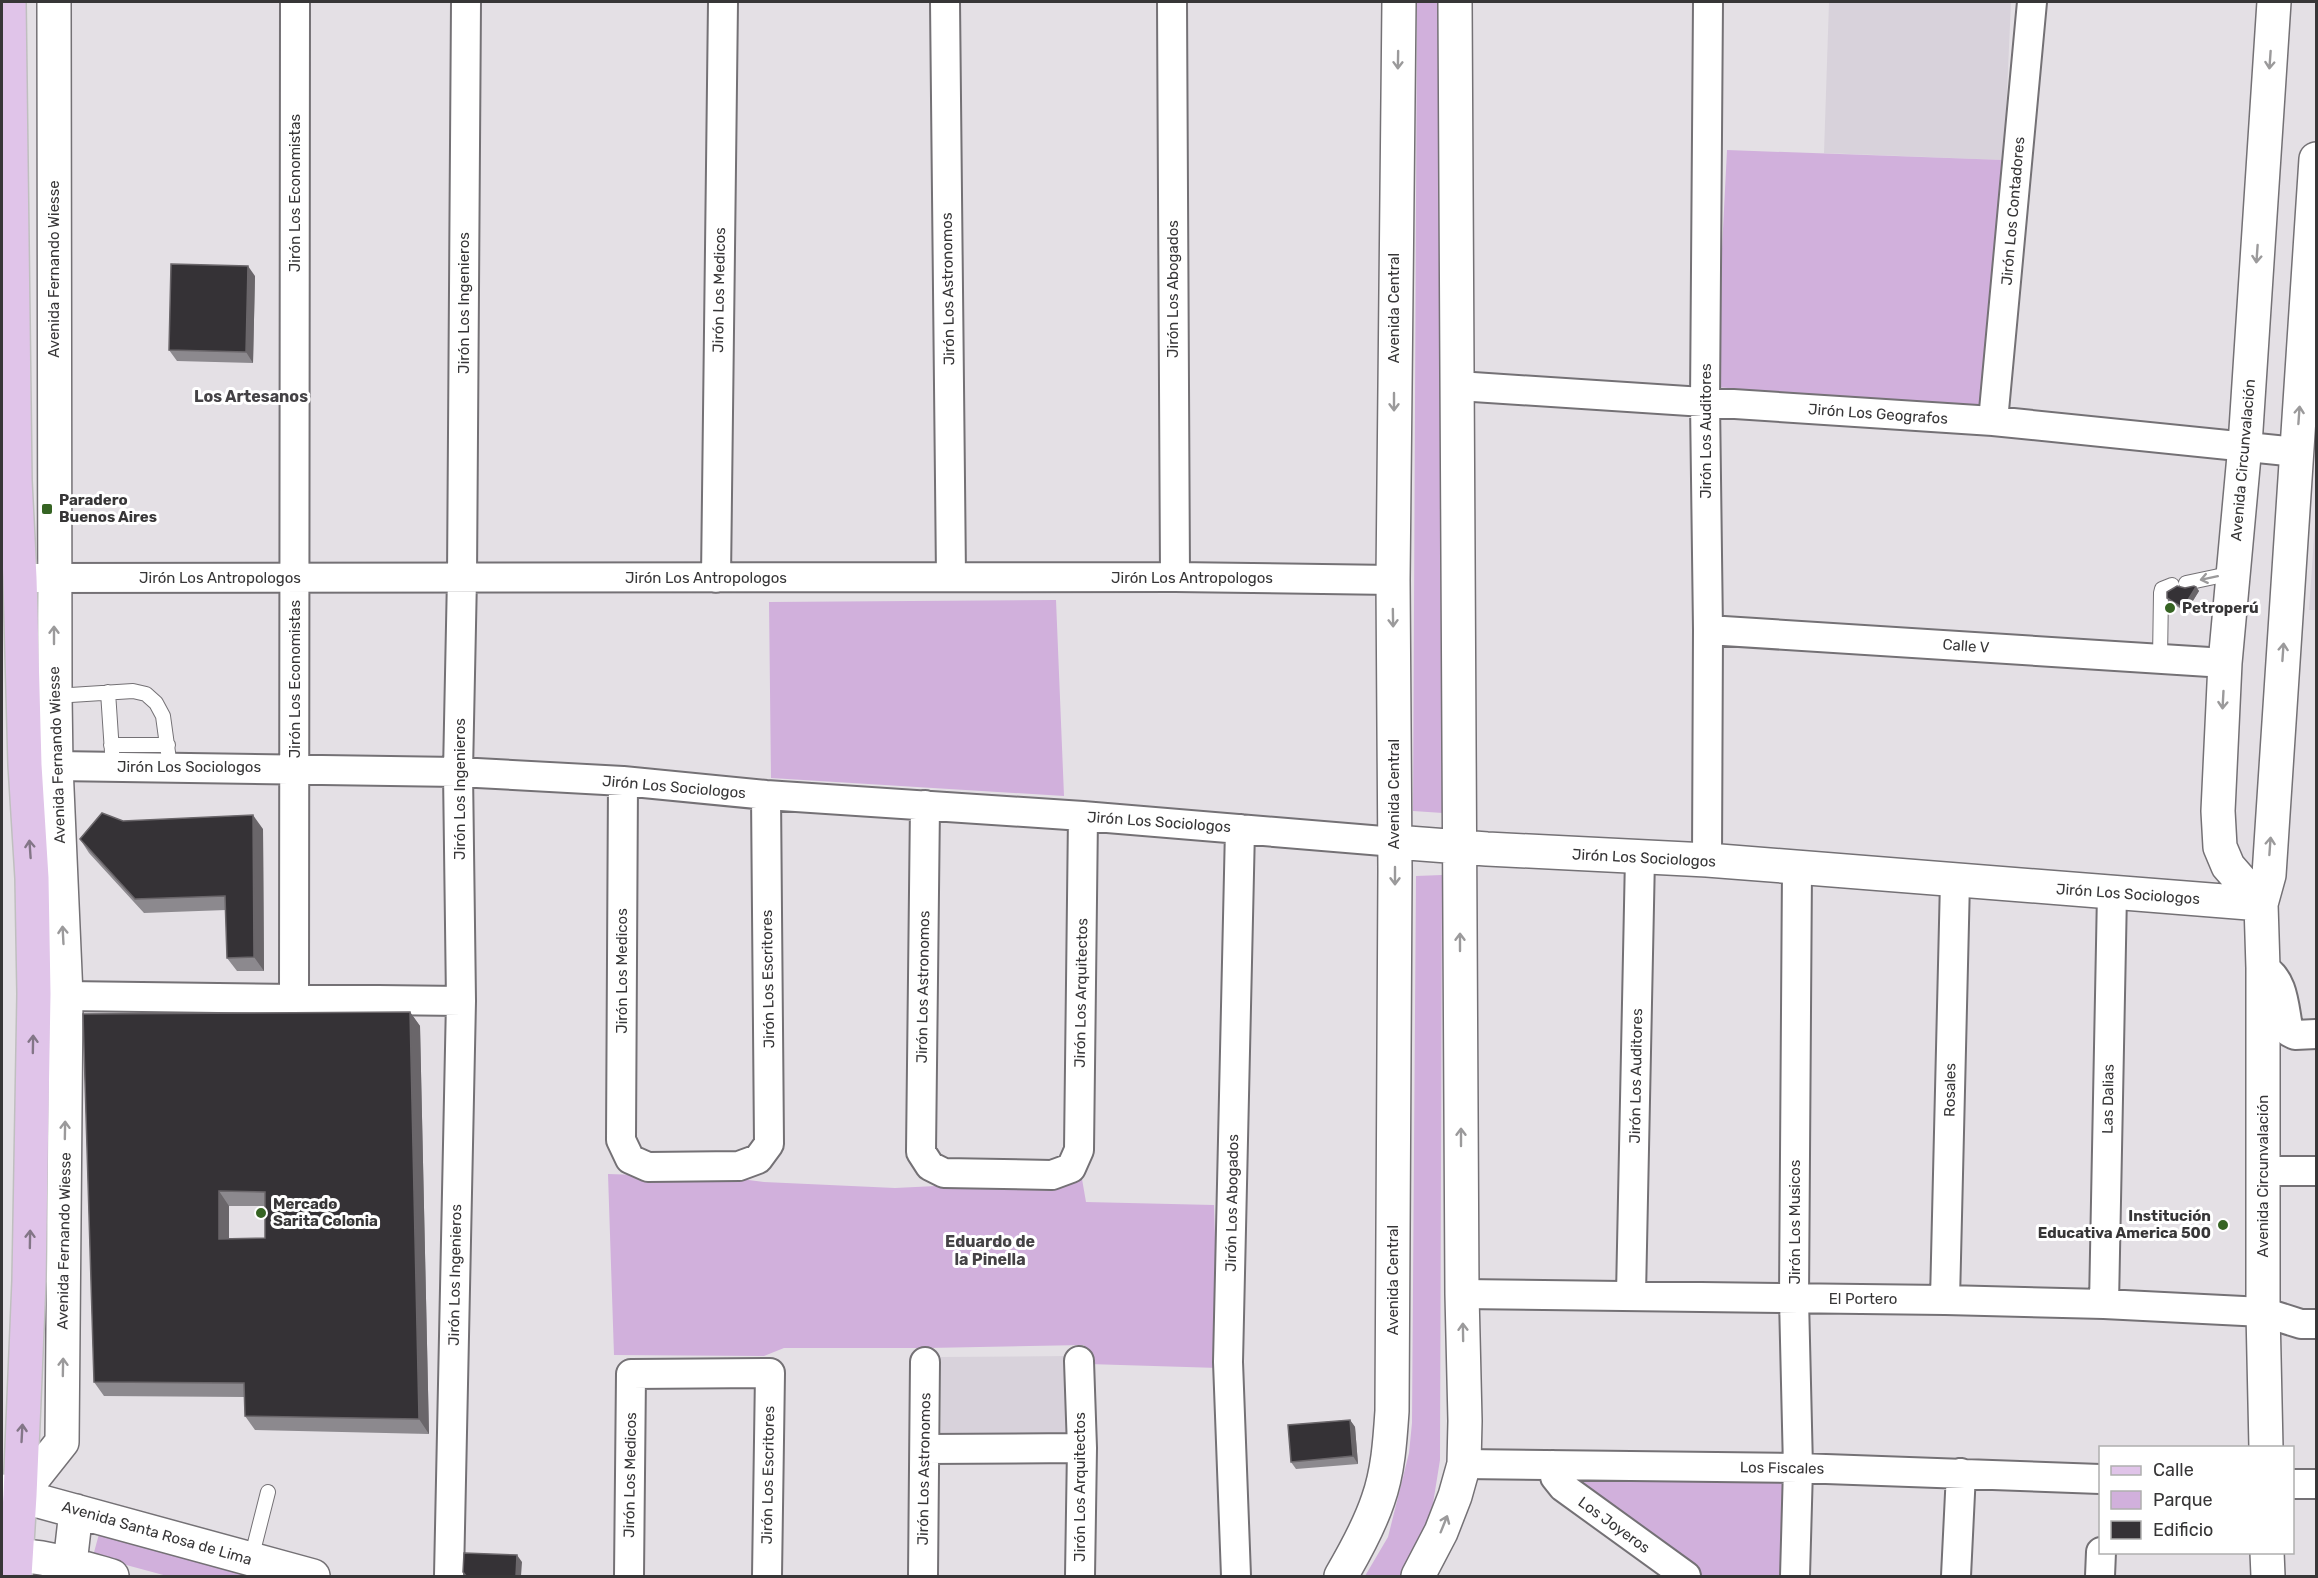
<svg xmlns="http://www.w3.org/2000/svg" width="2318" height="1578" font-family="Rubik,sans-serif">
	<style>
		.built { fill: #d8d2db }
		.green { fill: #d1b0dc }
		.lines { fill: none; stroke-linecap: round; stroke-linejoin: round }
		.lane-casing { stroke: #747175; stroke-width: 16 }
		.street-casing { stroke: #747175; stroke-width: 32 }
		.secondary-casing { stroke: #747175; stroke-width: 36 }
		.primary-casing { stroke: #bfbfbf; stroke-width: 36 }
		.lane { stroke: #fff; stroke-width: 14 }
		.street { stroke: #fff; stroke-width: 28 }
		.secondary { stroke: #fff; stroke-width: 33 }
		.primary { stroke: #e0c4e9; stroke-width: 33 }
		.wall { fill: #8c898e; fill-rule: evenodd }
		.shaded-wall { fill: #6a666a }
		.building { fill: #353236; stroke: #6a666a; stroke-width: 1.5; fill-rule: evenodd }
		.oneway { stroke: #9b9a9b }
		.oneway2 { stroke: #837687 }
		.poi-dot { fill: #366423; stroke: #fff; stroke-width: 2 }
		.labels { text-anchor: middle; stroke-width: 6; stroke-linejoin: round; paint-order: stroke }
		.street-label { font-size: 15px; fill: #373637; stroke: #fff }
		.poi-label { font-size: 15px; font-weight: bold; fill: #373637; stroke: #fff; text-anchor: start }
		.neighbourhood-label { font-size: 16px; font-weight: bold; fill: #444245; stroke: #fff }
	</style>
	<rect width="100%" height="100%" fill="#e4e0e5"/>
	<path class="built" d="M1829,2H2011L2004,160L1824,153Z
		M2316,509V610H2309Z
		M1068,1356L1069,1440L941,1442V1357Z"/>
	<path class="green" d="M1417,2H1441L1443,813L1413,811Z
		M1727,150L2004,160L1981,407L1715,387Z
		M1056,600L1064,796L771,778L769,602Z
		M1442,875L1440,1460L1431,1516L1404,1576H1365L1388,1537L1409,1453L1412,1423L1416,876Z
		M608,1174L733,1178L764,1182L895,1188L1082,1179L1086,1202L1214,1205L1219,1368L1088,1364L1084,1345L928,1348H784L764,1356L614,1355Z
		M1579,1477H1782L1783,1576H1702L1582,1491L1577,1483Z
		M99,1534L264,1576H167L93,1556Z"/>
	<g class="lines">
		<defs>
			<path id="lane" d="M2186,583L2233,573
				M2160,659L2161,593L2162,589L2172,585
				M108,692L113,767
				M55,696L133,691L146,694L156,703L163,716L170,767
				M111,745H168
				M251,1559L268,1492"/>
			<path id="street" d="M945,2L951,577
				M1172,2L1175,577
				M1458,386L1993,421L2297,452
				M1993,421L2032,2
				M31,578L1175,577L1393,580
				M716,578L723,2
				M1708,630L2225,663
				M56,766L458,772L623,781L766,795L1083,816L1395,842
				M623,781L621,1140L630,1159L648,1167L739,1166L758,1159L769,1144L766,795
				M925,805L921,1152L930,1166L944,1173L1052,1175L1071,1168L1079,1150L1083,816
				M1707,860L1708,630L1705,402L1708,2
				M2263,968C2285,979 2284,1010 2289,1032L2295,1035L2316,1034
				M66,996L461,1001
				M294,997L295,2
				M2262,1171H2316
				M1462,1294L1945,1300L2104,1304L2263,1312L2301,1324H2316
				M1631,1295L1640,857
				M1945,1300L1955,881
				M2104,1304L2112,893
				M1079,1361L1082,1448L1080,1576
				M925,1449L1082,1448
				M1464,1464L1798,1468L2100,1479
				M1553,1465L1555,1477L1563,1487L1686,1576
				M2292,1484H2316
				M449,1576L461,1001L458,772L462,577L466,2
				M629,1576L631,1374L770,1373L767,1576
				M923,1576L925,1362
				M1236,1576L1228,1362L1240,829
				M1795,1576L1798,1468L1794,1299L1797,868
				M1956,1576L1961,1473
				M2100,1576L2101,1552"/>
			<path id="secondary" d="M1395,842L1487,849L1707,860L2261,904
				M2261,904L2228,866L2220,847L2218,811L2225,663L2245,445L2274,2
				M2266,1448L2263,1312V968L2261,904L2269,875L2316,159
				M2,1491L313,1576
				M20,1495L62,1442L66,996L56,766L55,696L54,2
				M2267,1552L2268,1576
				M2,1556C38,1553 77,1566 112,1576
				M70,1564L76,1511
				M1341,1576C1355,1552 1369,1527 1378,1500C1388,1472 1390,1441 1392,1411L1395,871L1393,580L1399,2
				M1418,1576L1441,1532L1455,1496L1464,1464L1465,1421L1462,1294L1455,2"/>
			<path id="primary" d="M9,2L15,481L20,578L25,765L32,878L34,994L29,1281L20,1495L15,1576"/>
		</defs>
		<use href="#lane" class="lane-casing"/>
		<use href="#street" class="street-casing"/>
		<use href="#secondary" class="secondary-casing"/>
		<use href="#primary" class="primary-casing"/>
		<use href="#lane" class="lane"/>
		<use href="#street" class="street"/>
		<use href="#secondary" class="secondary"/>
		<use href="#primary" class="primary"/>
	</g>
	<path class="wall" d="M255,276L253,363L177,361L169,350Z
		M2196,587L2199,591L2186,612L2170,602L2167,598L2185,588Z
		M123,821L263,829L264,971H237L227,958L226,910L144,913L89,853L80,839Z
		M410,1012L420,1026L429,1434L255,1430L245,1416V1397L104,1396L94,1382L83,1014ZM229,1206H265V1238L229,1239Z
		M1350,1420L1355,1427L1358,1464L1296,1469L1291,1462Z"/>
	<path class="shaded-wall" d="M248,266L255,276L253,363L246,352Z
		M2196,587L2199,591L2186,612L2183,608Z
		M253,815L263,829L264,971L254,957Z
		M410,1012L420,1026L429,1434L419,1419Z
		M219,1191L229,1206V1253L219,1239Z
		M1350,1420L1355,1427L1358,1464L1353,1456Z
		M517,1555L522,1562L521,1576H516Z"/>
	<path class="building" d="M171,264L248,266L246,352L169,350Z
		M2177,586L2185,588L2194,586L2196,587L2183,608L2167,598V592Z
		M102,813L123,821L253,815L254,957L227,958L225,896L135,899L80,839Z
		M410,1012L419,1419L245,1416L244,1383L94,1382L83,1014ZM219,1191L265,1192V1238L219,1239Z
		M1350,1420L1353,1456L1291,1462L1288,1425Z
		M464,1553L517,1555L516,1576H466L463,1572Z"/>
	<defs><path id="oneway-shaft" d="M-6 0H5M1.5-3L5.5 0L1.5 3" fill="none" stroke-width="1.6" stroke-linecap="round" stroke-linejoin="round" transform="scale(1.5)"/></defs>
	<g class="oneway">
		<use href="#oneway-shaft" transform="translate(1398 60) rotate(91)"/>
		<use href="#oneway-shaft" transform="translate(2270 60) rotate(94)"/>
		<use href="#oneway-shaft" transform="translate(2257 254) rotate(94)"/>
		<use href="#oneway-shaft" transform="translate(1394 402) rotate(90)"/>
		<use href="#oneway-shaft" transform="translate(2299 415) rotate(-86)"/>
		<use href="#oneway-shaft" transform="translate(2209 578) rotate(168)"/>
		<use href="#oneway-shaft" transform="translate(1393 618) rotate(89)"/>
		<use href="#oneway-shaft" transform="translate(54 635) rotate(-90)"/>
		<use href="#oneway-shaft" transform="translate(2283 652) rotate(-86)"/>
		<use href="#oneway-shaft" transform="translate(2223 700) rotate(93)"/>
		<use href="#oneway-shaft" transform="translate(2270 846) rotate(-86)"/>
		<use href="#oneway-shaft" transform="translate(1395 876) rotate(90)"/>
		<use href="#oneway-shaft" transform="translate(63 935) rotate(-93)"/>
		<use href="#oneway-shaft" transform="translate(1460 942) rotate(-90)"/>
		<use href="#oneway-shaft" transform="translate(65 1130) rotate(-89)"/>
		<use href="#oneway-shaft" transform="translate(1461 1137) rotate(-90)"/>
		<use href="#oneway-shaft" transform="translate(1463 1332) rotate(-91)"/>
		<use href="#oneway-shaft" transform="translate(63 1367) rotate(-89)"/>
		<use href="#oneway-shaft" transform="translate(1444 1524) rotate(-68)"/>
	</g>
	<g class="oneway2">
		<use href="#oneway-shaft" transform="translate(30 849) rotate(-94)"/>
		<use href="#oneway-shaft" transform="translate(33 1044) rotate(-89)"/>
		<use href="#oneway-shaft" transform="translate(30 1239) rotate(-89)"/>
		<use href="#oneway-shaft" transform="translate(22 1433) rotate(-87)"/>
	</g>
	<g class="poi-dot">
		<rect x="41" y="503" width="12" height="12" rx="3"/>
		<circle cx="2170" cy="608" r="6"/>
		<circle cx="261" cy="1213" r="6"/>
		<circle cx="2223" cy="1225" r="6"/>
	</g>
	<g class="labels">
		<g class="street-label">
			<text transform="translate(295 193) rotate(-90)" y="5">Jirón Los Economistas</text>
			<text transform="translate(2013 211) rotate(-85)" y="5">Jirón Los Contadores</text>
			<text transform="translate(54 269) rotate(-90)" y="5">Avenida Fernando Wiesse</text>
			<text transform="translate(948 289) rotate(-91)" y="5">Jirón Los Astronomos</text>
			<text transform="translate(1173 289) rotate(-90)" y="5">Jirón Los Abogados</text>
			<text transform="translate(719 290) rotate(-89)" y="5">Jirón Los Medicos</text>
			<text transform="translate(464 303) rotate(-90)" y="5">Jirón Los Ingenieros</text>
			<text transform="translate(1394 308) rotate(-90)" y="5">Avenida Central</text>
			<text transform="translate(1878 414) rotate(4)" y="5">Jirón Los Geografos</text>
			<text transform="translate(1706 431) rotate(-90)" y="5">Jirón Los Auditores</text>
			<text transform="translate(2243 460) rotate(-85)" y="5">Avenida Circunvalación</text>
			<text x="220" y="583">Jirón Los Antropologos</text>
			<text x="706" y="583">Jirón Los Antropologos</text>
			<text x="1192" y="583">Jirón Los Antropologos</text>
			<text transform="translate(1966 646) rotate(4)" y="5">Calle V</text>
			<text transform="translate(295 679) rotate(-90)" y="5">Jirón Los Economistas</text>
			<text transform="translate(57 755) rotate(-92)" y="5">Avenida Fernando Wiesse</text>
			<text x="189" y="772">Jirón Los Sociologos</text>
			<text transform="translate(674 787) rotate(5)" y="5">Jirón Los Sociologos</text>
			<text transform="translate(460 789) rotate(-90)" y="5">Jirón Los Ingenieros</text>
			<text transform="translate(1394 794) rotate(-90)" y="5">Avenida Central</text>
			<text transform="translate(1159 822) rotate(4)" y="5">Jirón Los Sociologos</text>
			<text transform="translate(1644 858) rotate(3)" y="5">Jirón Los Sociologos</text>
			<text transform="translate(2128 894) rotate(4)" y="5">Jirón Los Sociologos</text>
			<text transform="translate(622 971) rotate(-90)" y="5">Jirón Los Medicos</text>
			<text transform="translate(768 979) rotate(-91)" y="5">Jirón Los Escritores</text>
			<text transform="translate(923 987) rotate(-89)" y="5">Jirón Los Astronomos</text>
			<text transform="translate(1081 993) rotate(-89)" y="5">Jirón Los Arquitectos</text>
			<text transform="translate(1636 1076) rotate(-89)" y="5">Jirón Los Auditores</text>
			<text transform="translate(1950 1090) rotate(-89)" y="5">Rosales</text>
			<text transform="translate(2108 1099) rotate(-89)" y="5">Las Dalias</text>
			<text transform="translate(2263 1176) rotate(-90)" y="5">Avenida Circunvalación</text>
			<text transform="translate(1232 1203) rotate(-89)" y="5">Jirón Los Abogados</text>
			<text transform="translate(1795 1222) rotate(-90)" y="5">Jirón Los Musicos</text>
			<text transform="translate(64 1241) rotate(-89)" y="5">Avenida Fernando Wiesse</text>
			<text transform="translate(455 1275) rotate(-89)" y="5">Jirón Los Ingenieros</text>
			<text transform="translate(1393 1280) rotate(-90)" y="5">Avenida Central</text>
			<text x="1863" y="1304">El Portero</text>
			<text transform="translate(1782 1468) rotate(1)" y="5">Los Fiscales</text>
			<text transform="translate(924 1469) rotate(-89)" y="5">Jirón Los Astronomos</text>
			<text transform="translate(630 1475) rotate(-89)" y="5">Jirón Los Medicos</text>
			<text transform="translate(768 1475) rotate(-89)" y="5">Jirón Los Escritores</text>
			<text transform="translate(1080 1487) rotate(-90)" y="5">Jirón Los Arquitectos</text>
			<text transform="translate(1614 1525) rotate(36)" y="5">Los Joyeros</text>
			<text transform="translate(157 1533) rotate(16)" y="5">Avenida Santa Rosa de Lima</text>
		</g>
		<g class="poi-label">
			<text x="59" y="505">Paradero<tspan x="59" dy="17">Buenos Aires</tspan></text>
			<text x="2182" y="613">Petroperú</text>
			<text x="273" y="1209">Mercado<tspan x="273" dy="17">Sarita Colonia</tspan></text>
			<text x="2211" y="1221" text-anchor="end">Institución<tspan x="2211" dy="17">Educativa America 500</tspan></text>
		</g>
		<g class="neighbourhood-label">
			<text x="251" y="402">Los Artesanos</text>
			<text x="990" y="1247">Eduardo de<tspan x="990" dy="18">la Pinella</tspan></text>
		</g>
	</g>
	<rect width="2318" height="1578" fill="none" stroke="#373637" stroke-width="6"/>
	<rect x="2099" y="1446" width="195" height="108" fill="#ffffff" stroke="#afafaf" stroke-width="1.5"/>
	<rect x="2111" y="1466" width="30" height="9" fill="#e0c4e9" stroke="#afafaf" stroke-width="1.5"/>
	<text x="2153" y="1476" font-size="18" fill="#373637">Calle</text>
	<rect x="2111" y="1491" width="30" height="18" fill="#d1b0dc" stroke="#afafaf" stroke-width="1.5"/>
	<text x="2153" y="1506" font-size="18" fill="#373637">Parque</text>
	<rect x="2111" y="1521" width="30" height="18" fill="#353236" stroke="#afafaf" stroke-width="1.5"/>
	<text x="2153" y="1536" font-size="18" fill="#373637">Edificio</text>
</svg>
